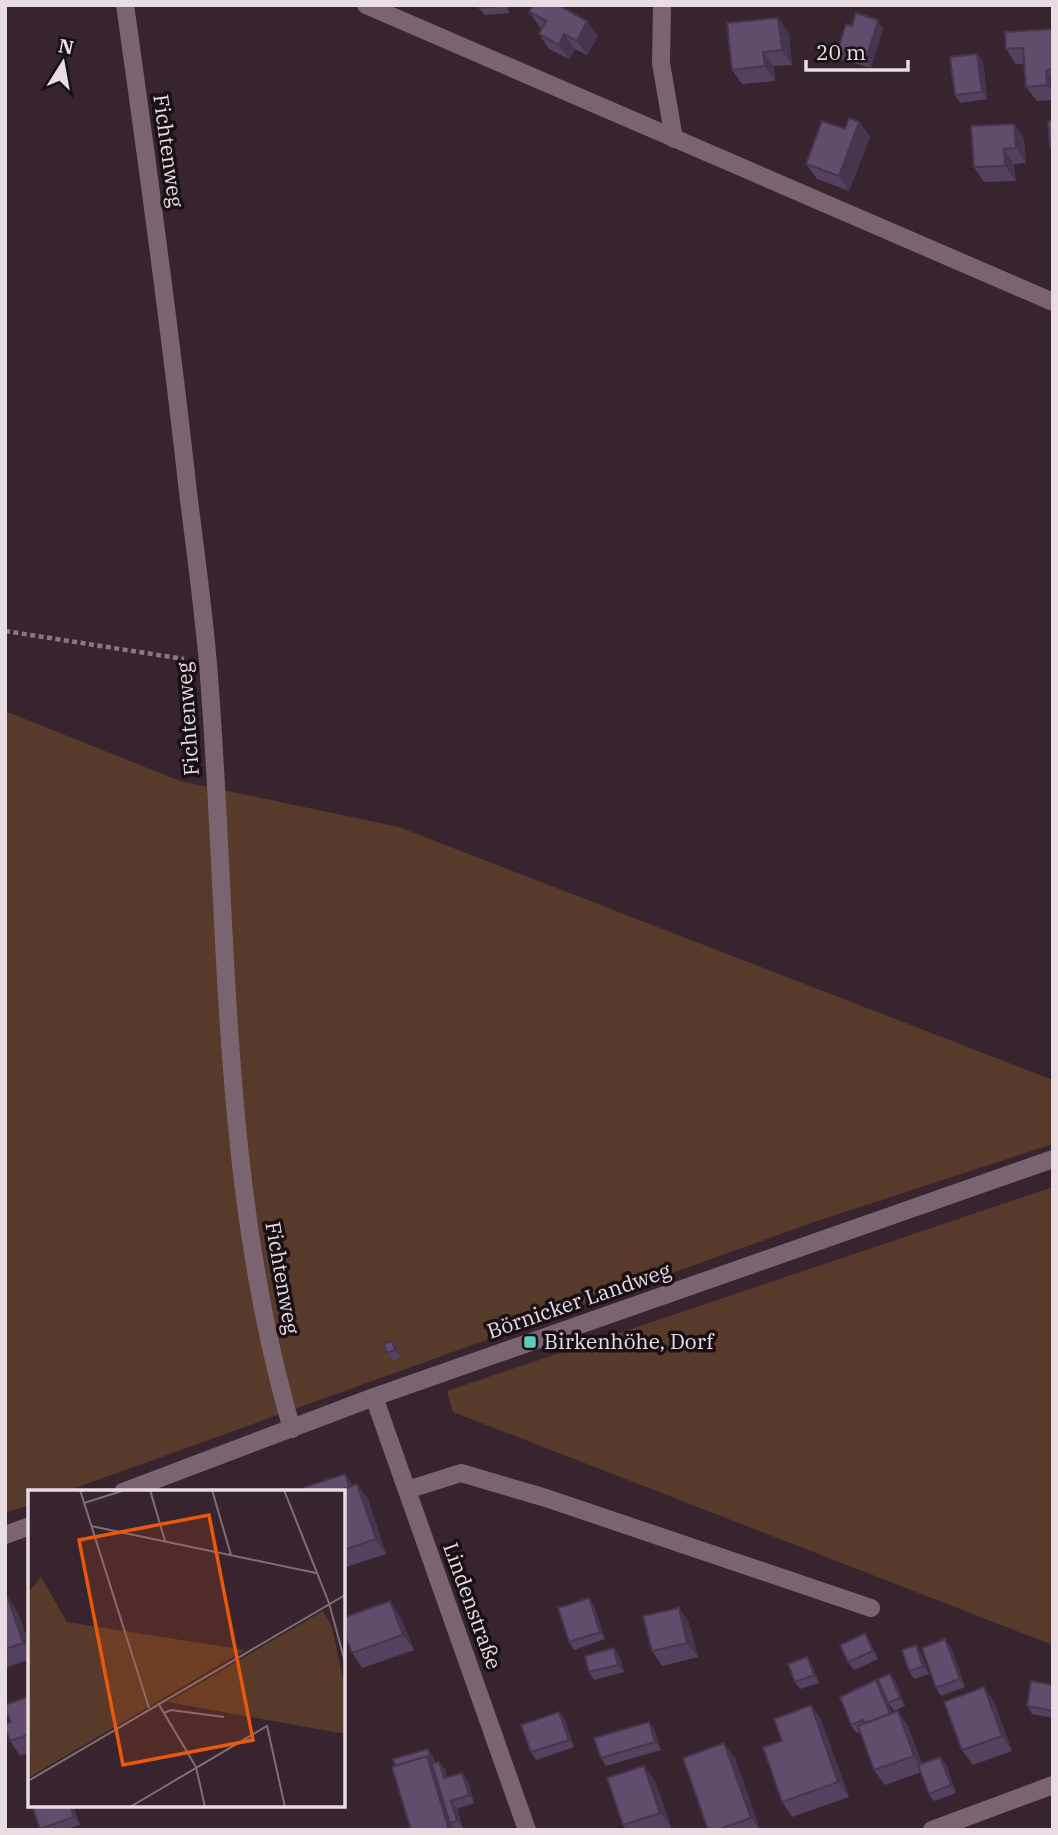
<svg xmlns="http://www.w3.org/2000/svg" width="1058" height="1835" font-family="'IBM Plex Serif',serif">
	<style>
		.green { fill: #573a29 }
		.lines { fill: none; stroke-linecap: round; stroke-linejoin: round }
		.path { stroke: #897881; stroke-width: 4.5; stroke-dasharray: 5 3.5; stroke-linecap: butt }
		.minor { stroke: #7b6470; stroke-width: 18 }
		.wall { fill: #54415f }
		.shaded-wall { fill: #45354d }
		.building { fill: #624c6e; stroke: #45354d; stroke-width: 2 }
		.poi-dot { fill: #5acebc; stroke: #191015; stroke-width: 2.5 }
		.labels { text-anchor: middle; stroke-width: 7; stroke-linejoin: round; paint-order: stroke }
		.street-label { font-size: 21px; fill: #e9dce3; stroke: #191015 }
		.poi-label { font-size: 21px; fill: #e9dce3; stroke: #191015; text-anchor: start }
		.inset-road { fill: none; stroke: #7e6e76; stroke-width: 2 }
		.view { fill: #e8590c; fill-opacity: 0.15; stroke: #e8590c; stroke-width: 3.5 }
		.inset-edge { fill: none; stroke: #e9dce3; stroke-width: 3.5 }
	</style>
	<rect width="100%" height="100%" fill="#37242e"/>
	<path class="green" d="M5,711L180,781L399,827L1053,1080V1144L814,1222L64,1492H30V1505L5,1513Z
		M1053,1187V1645L453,1412L447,1391Z"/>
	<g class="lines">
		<path class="path" d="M5,631L184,659"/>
		<path class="minor" d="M125,5C148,167 170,329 188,492C195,549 203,606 208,664C229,919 219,1181 292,1429
			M366,5L1053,302
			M662,5L661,63L674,139
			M374,1397L527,1830
			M407,1490L461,1473L546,1498L871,1608
			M123,1492L374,1397L1053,1159
			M5,1535L30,1526
			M932,1830L1053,1785"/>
	</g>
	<path class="wall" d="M479,5H508L509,13L485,15L479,8Z
		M529,12L598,36L587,55L575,49L569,59L549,49L539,34L542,28L540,27Z
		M852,26L883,28L871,68L843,60L837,52Z
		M1053,29V100L1037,101L1026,87L1024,64H1016L1006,49Z
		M789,33L792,65L774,66L775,81L742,84L732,70Z
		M977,54L983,62L987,99L960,103L955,95Z
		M859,122L870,137L849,191L817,179L806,164L845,129Z
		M1014,124L1024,139L1026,163L1014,164L1016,181L984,182L974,167Z
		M398,1349L401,1357L393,1360L387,1353Z
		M345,1474L350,1481L352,1486L357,1484L368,1499L386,1554L343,1568V1492Z
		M8,1598L18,1613L30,1646V1659L5,1668V1599Z
		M589,1598L594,1606L605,1639L574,1650L569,1642Z
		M679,1608L689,1623L698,1657L662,1666L652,1651Z
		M400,1616L414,1650L362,1668L352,1653Z
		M870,1641L878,1659L854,1670L848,1662Z
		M916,1645L921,1653L929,1674L914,1679L909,1671Z
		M951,1647L965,1687L941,1696L936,1688Z
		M619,1656L624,1672L594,1680L589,1672Z
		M807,1657L812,1665L819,1683L800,1689L795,1682Z
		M876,1680L881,1688L892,1713L898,1711L908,1726L922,1764L940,1757L946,1764L956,1793L934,1801L929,1794L921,1772L885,1785L874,1770L860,1732L856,1733L851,1725Z
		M895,1681L905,1706L894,1711L888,1703Z
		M1053,1685V1718L1032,1714L1027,1706Z
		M984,1687L994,1702L1012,1751L973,1765L962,1750Z
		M30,1696V1752L20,1756L10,1741Z
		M811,1705L821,1720L849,1797L792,1817L782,1802V1741Z
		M559,1712L565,1720L574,1747L536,1760L531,1752Z
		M654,1729L661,1750L606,1766L601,1758Z
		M428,1749L433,1757L435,1763L445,1769L447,1777L462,1773L468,1781L474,1803L457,1809L463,1828L458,1830H411Z
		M735,1758L760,1830H708Z
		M655,1781L671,1827L664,1830H626L623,1825Z
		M73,1805L80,1825L64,1830H40V1829Z"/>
	<path class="shaded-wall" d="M504,5H508L509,13Z
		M778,18L789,33L792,65L782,50Z
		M878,20L883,28L871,68L866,60Z
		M587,21L598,36L587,55L577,41Z
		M564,34L575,49L569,59L559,45Z
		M763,52L774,66L775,81L765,66Z
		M977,54L983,62L987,99L982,92Z
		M1046,70L1053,80V93L1047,85Z
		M859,122L870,137L849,191L839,176Z
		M1014,124L1024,139L1026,163L1016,148Z
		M1004,149L1014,164L1016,181L1005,166Z
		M392,1341L398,1349L401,1357L395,1350Z
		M345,1474L350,1481L357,1503L352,1495Z
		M357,1484L368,1499L386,1554L376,1539Z
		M8,1598L18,1613L30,1646V1652L23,1643Z
		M589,1598L594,1606L605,1639L600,1632Z
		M390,1601L400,1616L414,1650L403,1635Z
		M679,1608L689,1623L698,1657L687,1643Z
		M865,1633L870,1641L878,1659L873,1651Z
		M945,1639L951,1647L965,1687L960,1679Z
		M916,1645L921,1653L929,1674L923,1666Z
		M614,1648L619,1656L624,1672L618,1665Z
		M807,1657L812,1665L819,1683L814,1675Z
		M890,1674L895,1681L905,1706L900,1698Z
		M876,1680L881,1688L898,1730L893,1722Z
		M984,1687L994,1702L1012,1751L1002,1736Z
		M811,1705L821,1720L849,1797L838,1782Z
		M898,1711L908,1726L924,1770L914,1756Z
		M559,1712L565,1720L574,1747L569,1740Z
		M649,1722L654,1729L661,1750L655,1742Z
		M724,1743L735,1758L760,1830L751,1818Z
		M428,1749L433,1757L452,1822L450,1823L454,1830H449L427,1756Z
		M940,1757L946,1764L956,1793L951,1785Z
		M439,1762L445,1769L450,1786L444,1778Z
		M644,1766L655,1781L671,1827L660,1813Z
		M462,1773L468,1781L474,1803L469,1795Z
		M451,1801L457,1809L463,1828L457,1821Z
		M70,1805H73L80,1825L74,1817Z"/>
	<path class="building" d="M479,5H503L479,8Z
		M533,5H558L587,21L577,41L564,34L559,45L539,34L546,21L529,12Z
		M856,13L878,20L866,60L837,52L846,24L852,26Z
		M778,18L782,50L763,52L765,66L732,70L727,23Z
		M1053,29V69L1046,70L1047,85L1026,87L1023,48L1006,49L1005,32Z
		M977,54L982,92L955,95L950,57Z
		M849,118L859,122L839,176L806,164L822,121L845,129Z
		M1053,120V148H1050L1048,121Z
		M1014,124L1016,148L1004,149L1005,166L974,167L971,126Z
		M392,1341L395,1350L387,1353L384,1344Z
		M345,1474L349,1487L334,1492H307L305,1487Z
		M357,1484L376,1539L343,1550V1492H334Z
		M8,1598L23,1643L5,1649V1599Z
		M589,1598L600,1632L569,1642L558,1608Z
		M390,1601L403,1635L352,1653L343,1631V1618Z
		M679,1608L687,1643L652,1651L643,1616Z
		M865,1633L873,1651L848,1662L840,1645Z
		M945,1639L960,1679L936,1688L922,1648Z
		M916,1645L923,1666L909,1671L902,1650Z
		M614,1648L618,1665L589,1672L585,1656Z
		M807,1657L814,1675L795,1682L788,1664Z
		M890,1674L900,1698L888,1703L878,1679Z
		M876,1680L890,1714L864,1723L863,1720L851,1725L840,1697Z
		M1031,1681L1053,1685V1711L1027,1706Z
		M984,1687L1002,1736L962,1750L944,1702Z
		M30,1696V1734L10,1741L5,1727V1724L11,1722L5,1708V1705Z
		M811,1705L838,1782L782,1802L763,1747L782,1741L774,1719Z
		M898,1711L914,1756L874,1770L858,1726Z
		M559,1712L569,1740L531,1752L521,1725Z
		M649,1722L655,1742L601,1758L594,1738Z
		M724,1743L751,1818L717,1830H708L683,1758Z
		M428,1749L432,1764L427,1756L395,1766L393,1759Z
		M427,1756L449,1830H411L392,1767Z
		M940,1757L951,1785L929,1794L918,1765Z
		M439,1762L444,1778L462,1773L469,1795L451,1801L457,1821L450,1823L432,1764Z
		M644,1766L660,1813L623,1825L607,1778Z
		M32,1805H70L74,1817L40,1829Z"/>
	<rect class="poi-dot" x="523" y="1335" width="14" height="14" rx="3.5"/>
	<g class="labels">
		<g class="street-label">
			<text transform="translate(168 151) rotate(82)" y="7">Fichtenweg</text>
			<text transform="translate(188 719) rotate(-94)" y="7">Fichtenweg</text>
			<text transform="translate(282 1278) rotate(80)" y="7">Fichtenweg</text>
			<text transform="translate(579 1301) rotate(-19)" y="7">Börnicker Landweg</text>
			<text transform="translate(472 1606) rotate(70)" y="7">Lindenstraße</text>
		</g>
		<g class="poi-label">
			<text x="544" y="1349">Birkenhöhe, Dorf</text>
		</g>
	</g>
	<g transform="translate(28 1490)">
		<rect width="317" height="317" fill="#37242e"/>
		<path d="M13,87L39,132L217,160L0,288V103ZM295,121L304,137L317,198V244L140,212Z" fill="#573a29"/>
		<path class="inset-road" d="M52,0L121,218M122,0L137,51M184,0L203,65M256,0L301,113L317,172M56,13L97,0M63,36L288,83M130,213L168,277L177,317M136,223L143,220L196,227M0,291L317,105M102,317L239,236L257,317"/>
		<path class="view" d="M181,25L225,250L95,275L51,50Z"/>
		<rect width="317" height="317" class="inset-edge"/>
	</g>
	<rect width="1058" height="1835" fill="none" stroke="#e9dce3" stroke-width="14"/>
	<g transform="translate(63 63) rotate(11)" stroke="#191015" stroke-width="5" paint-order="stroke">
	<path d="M0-5L12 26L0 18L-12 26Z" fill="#e9dce3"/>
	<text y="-10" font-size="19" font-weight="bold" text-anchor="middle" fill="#e9dce3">N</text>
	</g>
	<path d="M806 60v10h102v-10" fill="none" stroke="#e9dce3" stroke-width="3.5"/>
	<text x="816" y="60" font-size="21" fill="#e9dce3" stroke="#191015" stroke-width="5" paint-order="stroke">20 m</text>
</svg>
